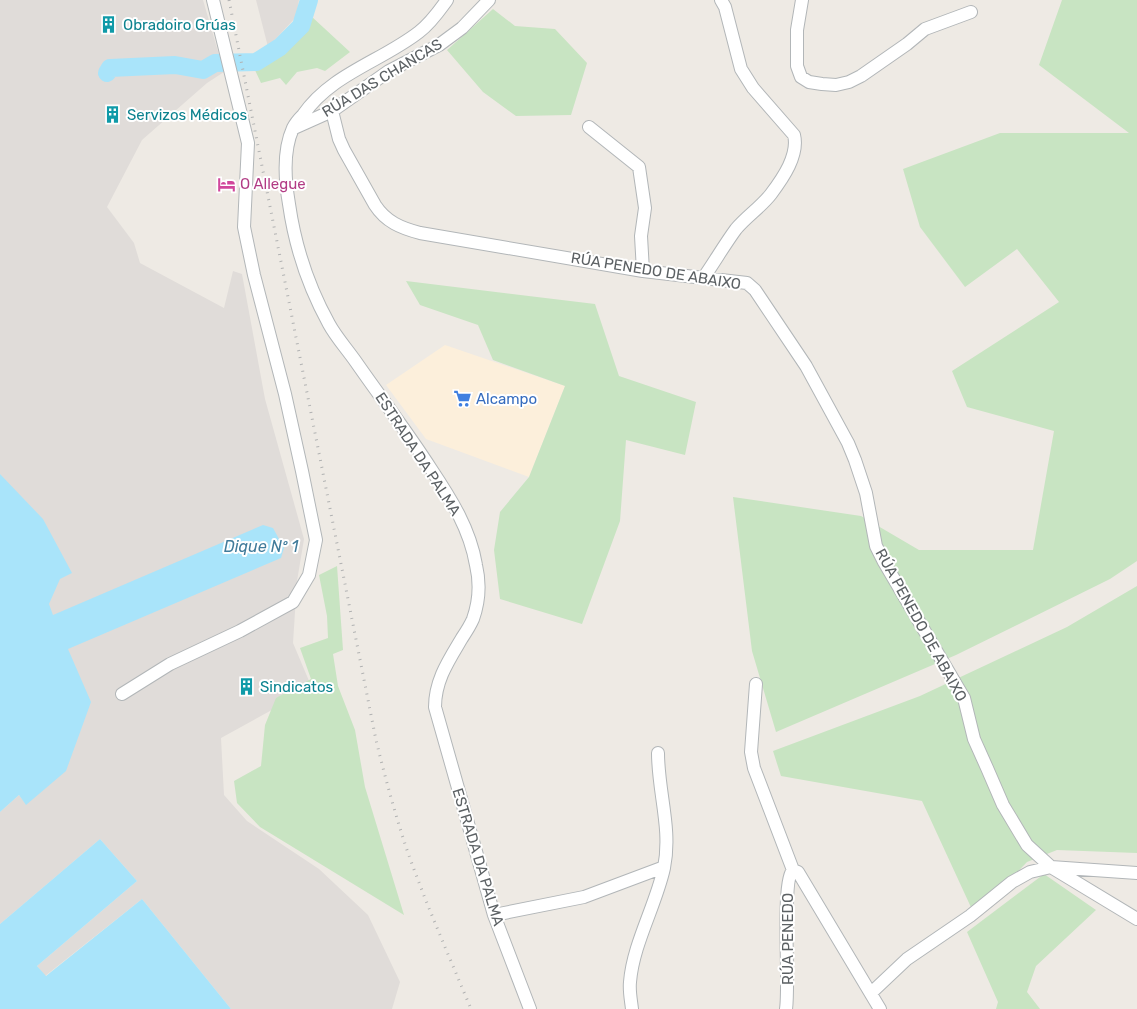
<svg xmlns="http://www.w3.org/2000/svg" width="1137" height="1009" font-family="Rubik,sans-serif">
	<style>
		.commercial { fill: #fcefdb }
		.industrial { fill: #e0dcd9 }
		.green { fill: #c8e4c2 }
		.water { fill: #a9e4fa }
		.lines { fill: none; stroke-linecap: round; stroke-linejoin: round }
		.river { stroke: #a9e4fa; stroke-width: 18 }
		.minor-casing { stroke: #b2b6b8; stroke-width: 14 }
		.minor { stroke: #fff; stroke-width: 12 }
		.rail { stroke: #b1b2b2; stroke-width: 3; stroke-dasharray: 1 6; stroke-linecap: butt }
		.labels { text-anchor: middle; stroke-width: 4; stroke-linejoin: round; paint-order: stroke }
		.culture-label { font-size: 15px; fill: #0d838f; stroke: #fff; text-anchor: start }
		.street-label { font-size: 15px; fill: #5c6164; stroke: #fff }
		.hotel-label { font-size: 15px; fill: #b23c85; stroke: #fff; text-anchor: start }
		.shop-label { font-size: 15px; fill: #366cbe; stroke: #fff; text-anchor: start }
		.water-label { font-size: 16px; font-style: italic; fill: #407b9a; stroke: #fff }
	</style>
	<rect width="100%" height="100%" fill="#eeeae4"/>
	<path class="commercial" d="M445,345L565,386L529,477L426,439L386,385Z"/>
	<path class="industrial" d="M0,0H203L224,72L207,83L142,140L107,207L134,243L140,263L224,308L233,271L242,274L265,399L304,539L297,581L293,643L312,688L221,738L224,795L247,821L319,869L368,915L400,982L392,1009H231L142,899L45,976L37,966L137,881L100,839L0,924V812L19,795L26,804L48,604L0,474Z
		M256,0H299L296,17L268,47Z"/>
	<path class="green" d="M1062,0H1137V561L1110,579L956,655L776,732L752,651L733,497L861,516L919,550H1033L1054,431L967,407L952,371L1059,302L1017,249L965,287L920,227L903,169L1000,133H1129L1039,65Z
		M493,9L515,26L555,29L587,63L571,115L516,116L483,92L447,50Z
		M311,16L350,52L325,71L317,68L297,72L286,85L280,78L261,83L254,68L291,45Z
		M406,281L595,304L619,376L696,402L685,455L626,440L620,521L582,624L500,599L494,550L500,512L529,477L565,386L493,360L478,325L420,305Z
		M337,566L343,650L333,654L338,686L355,730L365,787L404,915L260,827L237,803L234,781L261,766L265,725L276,698L311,679L300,648L328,638L327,616L319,575Z
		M1137,586V853L1057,850L1027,862L975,916L922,801L781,776L773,751L920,696L1067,627Z
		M1044,874L1096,910L1036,966L1027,992L1040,1009H996L998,1002L967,932Z"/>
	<path class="water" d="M0,474L43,519L72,573L60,579L49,604L53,615L263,525L273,528L284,548L281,558L68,649L91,702L66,771L26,805L19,795L0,812Z
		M100,839L137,881L37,966L46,976L142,899L231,1009H0V924Z"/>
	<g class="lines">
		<path class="river" d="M107,73L110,68L175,65L203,70L215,63L256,62L280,47L301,26L309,0"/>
		<defs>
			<path id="minor" d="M447,0C439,11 431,23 419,32C382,61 331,74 303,115C299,119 295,124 293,128C283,150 285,181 289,204C295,246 308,286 329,324C336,337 347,349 356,362C381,398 408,433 431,469C451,499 470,529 476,565C480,582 479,602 473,619C470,626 466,632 462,638C449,660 435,680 435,707L494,915L530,1009
				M802,0L797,30V66L801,77L809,82L822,84L836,85L849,82L861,76L907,44L925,29L971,12
				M332,111L339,139L344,150L375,205C386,222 401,228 420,233L643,271L747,283L755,290L806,366L848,443L855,460L866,493L876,546L884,562L964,698L974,739L987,768L1003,805L1027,845L1051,867L1137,919
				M589,127L639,167L645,208L641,236L643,271
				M294,128L332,111L389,71L439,45L462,28L489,0
				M704,277C715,261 725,244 736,229C747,216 761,207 771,194C783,178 799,155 794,135L753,88L741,69L725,7L721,0
				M756,684L751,752L754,768L793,870
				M122,694L170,664L240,631L293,602L309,575L316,540L302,471L285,394L254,275L244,227L248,143L213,0
				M793,870L798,872L880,1009
				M494,915L584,897L664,867
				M871,993L907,959L970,916L1012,882L1030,872L1051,867L1137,873
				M632,1009C631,1000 629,991 630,982C633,944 656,905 664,868C672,829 658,792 658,753
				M786,1009C790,985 781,880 793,870"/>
		</defs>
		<use href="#minor" class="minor-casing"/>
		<use href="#minor" class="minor"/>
		<path class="rail" d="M229,0L376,740C385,777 395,814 407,850C426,904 449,956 471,1009"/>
	</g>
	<defs>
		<symbol id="building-bare" viewBox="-9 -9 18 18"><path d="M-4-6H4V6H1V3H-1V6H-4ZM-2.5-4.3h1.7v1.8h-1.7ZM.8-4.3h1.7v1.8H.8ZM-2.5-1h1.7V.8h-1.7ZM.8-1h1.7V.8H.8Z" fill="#0f9aa8" stroke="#fff" stroke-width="2.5" paint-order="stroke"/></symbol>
		<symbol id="hotel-bare" viewBox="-9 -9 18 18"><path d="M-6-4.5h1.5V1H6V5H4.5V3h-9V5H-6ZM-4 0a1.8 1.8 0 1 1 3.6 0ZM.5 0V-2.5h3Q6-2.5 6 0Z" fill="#d1479c" stroke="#fff" stroke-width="2.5" paint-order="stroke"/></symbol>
		<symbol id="supermarket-bare" viewBox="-9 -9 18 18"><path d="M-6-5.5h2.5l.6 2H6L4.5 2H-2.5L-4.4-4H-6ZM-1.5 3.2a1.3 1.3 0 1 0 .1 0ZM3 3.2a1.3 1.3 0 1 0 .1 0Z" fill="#3f7fe0" stroke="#fff" stroke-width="2.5" paint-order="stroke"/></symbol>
	</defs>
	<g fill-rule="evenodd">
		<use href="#building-bare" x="96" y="12" width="25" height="25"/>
		<use href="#building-bare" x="100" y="102" width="25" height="25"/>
		<use href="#hotel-bare" x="214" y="172" width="25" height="25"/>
		<use href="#supermarket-bare" x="450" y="386" width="25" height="25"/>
		<use href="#building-bare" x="234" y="674" width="25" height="25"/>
	</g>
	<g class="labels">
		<g class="culture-label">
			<text x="123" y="30">Obradoiro Grúas</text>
			<text x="127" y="120">Servizos Médicos</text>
			<text x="260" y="692">Sindicatos</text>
		</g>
		<g class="street-label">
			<text transform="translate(382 78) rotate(-31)" y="5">RÚA DAS CHANCAS</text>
			<text transform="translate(656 271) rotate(9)" y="5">RÚA PENEDO DE ABAIXO</text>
			<text transform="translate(418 454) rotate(57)" y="5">ESTRADA DA PALMA</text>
			<text transform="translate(921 625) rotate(61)" y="5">RÚA PENEDO DE ABAIXO</text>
			<text transform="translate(478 857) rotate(73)" y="5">ESTRADA DA PALMA</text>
			<text transform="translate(788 939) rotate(-90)" y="5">RÚA PENEDO</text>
		</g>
		<g class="hotel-label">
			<text x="240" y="189">O Allegue</text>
		</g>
		<g class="shop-label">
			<text x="476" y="404">Alcampo</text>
		</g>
		<g class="water-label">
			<text x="261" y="552">Dique Nº 1</text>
		</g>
	</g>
</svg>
